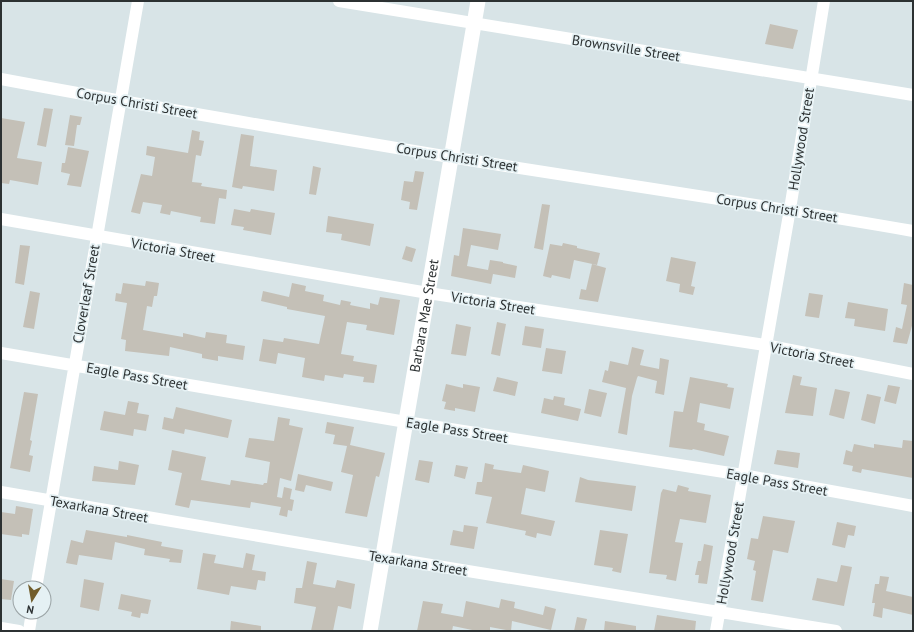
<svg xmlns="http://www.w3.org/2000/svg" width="914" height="632" font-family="'PT Sans',sans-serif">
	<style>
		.building { fill: #c4c0b7 }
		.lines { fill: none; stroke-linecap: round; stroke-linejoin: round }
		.minor { stroke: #fff; stroke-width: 12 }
		.tertiary { stroke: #fff; stroke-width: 15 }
		.labels { text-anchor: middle; stroke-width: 3.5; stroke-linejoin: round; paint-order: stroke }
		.street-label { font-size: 14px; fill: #2c3132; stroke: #e5f1f4 }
	</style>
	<rect width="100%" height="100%" fill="#d8e4e7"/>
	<path class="building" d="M770,24L798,30L793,49L765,44Z
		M44,108L53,109L46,147L37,145Z
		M70,115L82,117L80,125H77L74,146L65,145Z
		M1,118L25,122L17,158L42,162L38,185L10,180L9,184L1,183Z
		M192,130L200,132L199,140L204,141L201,156L196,155L192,182L202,183L201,186L227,190L226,199L219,198L215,224L200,222L201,217L171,211L170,215L160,213L162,205L143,202L140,214L131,212L141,174L152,176L155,157L146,155L147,146L188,153Z
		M241,134L254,136L250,166L277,170L274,191L243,186L242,189L232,187Z
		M68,147L89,151L81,187L67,185L70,174L61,172L62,163H65Z
		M313,166L321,168L316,195L309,194Z
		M415,171L424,172L417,210L409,209L410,202L401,200L404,181L413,182Z
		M542,204L550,205L543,250L534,248Z
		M234,209L250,212L251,209L275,213L271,235L243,230L244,227L231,225Z
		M328,216L374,224L370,246L341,240L342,234L326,232Z
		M463,228L501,234L498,250L471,245L467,266L488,270L490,260L503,262V263L517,266L515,278L493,274L491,284L451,276L454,255L459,256Z
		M563,243L577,246V248L600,253L597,265L574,260L570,279L552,275L551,278L543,276L550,244L562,246Z
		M20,245L30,246L24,285L15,283Z
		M406,246L416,249L412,262L402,259Z
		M671,257L696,262L691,286L695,287L693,295L679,292L680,284L666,281Z
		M592,264L606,268L598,302L579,299L581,289L586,290Z
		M146,281L159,283L157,296H154L152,307L147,306L143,330L183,337V333L205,338L206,332L227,335L226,343L245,346L243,360L218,356V361L202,358V354L170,347L169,356L125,351L126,340L121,339L127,303L115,301L116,293L121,294L123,283L145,286Z
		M292,283L306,286L305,291L324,295L323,301L340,305L341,300L351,302L350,305L370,309V303L378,305L380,297L400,300L394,335L366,330L367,325L347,322L341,354L354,356L353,361L377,365L374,383L363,382L364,377L344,374L343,378L325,375L324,381L302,377L305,358L278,353L276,364L259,361L263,339L283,342L284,338L319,344L325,316L287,309V307L261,301L263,291L289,297Z
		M904,283L913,285V322L907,344L893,342L896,327L902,329L907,305L901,304Z
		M30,291L40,293L34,329L23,327Z
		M809,293L823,295L819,318L805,316Z
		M848,302L888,309L885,331L854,326L855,319L845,318Z
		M497,322L506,324L500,356L491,354Z
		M456,324L471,327L466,356L451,354Z
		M525,326L544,329L541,348L522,345Z
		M632,347L644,350L640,365L659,369L660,358L669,360L664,395L655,393L657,381L638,376L637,378L632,396L627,435L618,433L626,388L602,382L605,370L608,371L610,361L628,365Z
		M546,348L566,351L562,374L542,371Z
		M793,375L802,377L800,385L817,388L813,416L785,413Z
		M497,377L518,382L515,396L493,391Z
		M690,377L728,384L727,387L734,388L730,409L700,403L697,422L705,424L704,430L729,436L724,456L693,449L692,450L669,447L674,411L683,412Z
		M446,384L463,388V384L480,387L475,412L455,408V411L444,409L446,402L442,401Z
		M888,385L900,387L896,404L884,401Z
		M589,389L607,393L601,417L584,413Z
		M835,389L850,392L844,419L829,415Z
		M24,392L38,394L30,440L32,441L29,455L33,456L30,472L10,468Z
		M867,394L881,397L875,424L861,420Z
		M554,396L565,398L564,405L581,409L578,421L541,413L544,398L553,400Z
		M128,401L139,403L137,413L149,415L146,431L134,429L133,436L100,430L104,411L125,415Z
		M176,407L232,420L228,438L185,429L184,434L162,429L164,417L173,419Z
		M278,417L290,419L289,425L303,428L291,481L280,478L277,497L282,498L284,487L292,489L290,499L294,500L292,511L288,510L287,517L279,515L281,507L251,502L250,508L191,500L189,508L175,505L182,473L168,470L172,450L206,457L201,480L230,485L231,480L263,485L264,483H267L270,462L245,457L249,438L274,441Z
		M327,422L354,427L350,445L385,453L379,477L376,476L367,517L345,513L353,475L341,472L347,446L333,444L335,435L325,433Z
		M903,440L913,441V478L862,469L861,473L852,471L853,466L843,464L846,450L852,452L854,444L874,448V444L902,448Z
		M777,450L800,453L798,468L774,464Z
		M419,460L433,462L429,483L415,480Z
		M119,461L139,465L135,485L92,481L94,466L118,470Z
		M485,463L494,465L493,469L521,473L523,465L549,471L545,492L526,488L521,514L555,521L551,536L537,533L536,538L525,535L526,531L486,523L492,497L475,494L477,482H482Z
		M456,465L468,467L465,479L454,476Z
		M298,474L333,482L331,491L306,485L304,492L295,490Z
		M580,477L588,480L636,486L632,511L575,502Z
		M678,485L689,488L688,491L711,495L706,523L680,519L675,542L683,543L676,581L666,579L667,575L649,573L661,493L663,489L676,492Z
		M16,506L33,509L29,535L22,534V537L1,534V512L15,514Z
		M763,516L795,521L788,553L773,550L763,602L751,600L756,571L753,570L755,561L747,559L751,538L758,539Z
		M837,522L856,526L854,536L848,535L845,548L832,545Z
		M464,525L478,527L474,549L450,545L453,530L463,532Z
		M86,530L127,537V535L162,542L161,546L183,550L181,563L169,562L170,559L144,555L145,549L115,542L112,560L79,555L77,565L66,563L71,540L83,543Z
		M600,530L628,534L621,573L612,571L613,568L594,565Z
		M704,544L713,546L707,584L698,583L699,575H695L698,561H701Z
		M203,553L216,555L214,563L243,568L246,553L255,555L252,570L266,572L265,581L258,580L256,590L231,586L229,595L197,589Z
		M307,561L317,563L313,584L335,588L337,580L355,584L351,609L338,606L333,631H311L316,607L294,603L296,588H302Z
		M841,565L852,567L844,606L812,600L817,578L837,582Z
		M880,576L889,577L886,591L913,597V615L883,608L882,618L873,616L875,603H872L875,584H879Z
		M1,579L14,581L11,600L1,599Z
		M84,579L104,583L99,611L80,607Z
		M121,594L151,600L148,614L141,613L140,618L131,616L132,612L118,609Z
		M501,599L515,602L514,608L543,615L545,606L556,609L551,630L512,621L511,631L490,627V631H477L453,626L452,631H417L423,601L443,604L441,613L463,617L466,601L499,608Z
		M657,615L696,621L695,631H654Z
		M577,617L587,619L584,631H574Z
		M231,621L261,626V631H230Z
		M605,621L636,626V631H604Z"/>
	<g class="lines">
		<path class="minor" d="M339,1L913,95
			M1,79C150,107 300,132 450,157C604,182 759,204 913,231
			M1,219L428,293L765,345L913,374
			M1,353L406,422L743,475L913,506
			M1,492L382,557L836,631
			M36,588L138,1
			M1,628L19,631
			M29,631L32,612
			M716,631L790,209L824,1"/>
		<path class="tertiary" id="s1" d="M370,631L478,1"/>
	</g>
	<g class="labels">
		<g class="street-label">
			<text transform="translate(626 48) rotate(9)" y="5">Brownsville Street</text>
			<text transform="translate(137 103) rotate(10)" y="5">Corpus Christi Street</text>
			<text transform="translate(801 139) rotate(-81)" y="5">Hollywood Street</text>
			<text transform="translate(457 157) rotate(9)" y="5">Corpus Christi Street</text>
			<text transform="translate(777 208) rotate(9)" y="5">Corpus Christi Street</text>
			<text transform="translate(173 250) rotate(10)" y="5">Victoria Street</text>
			<text transform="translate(86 294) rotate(-80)" y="5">Cloverleaf Street</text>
			<text transform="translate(493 303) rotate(9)" y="5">Victoria Street</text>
			<text dy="5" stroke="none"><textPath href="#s1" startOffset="320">Barbara Mae Street</textPath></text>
			<text transform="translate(812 355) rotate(11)" y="5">Victoria Street</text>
			<text transform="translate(137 376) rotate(10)" y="5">Eagle Pass Street</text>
			<text transform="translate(457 430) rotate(9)" y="5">Eagle Pass Street</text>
			<text transform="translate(777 482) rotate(10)" y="5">Eagle Pass Street</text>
			<text transform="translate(99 509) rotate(10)" y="5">Texarkana Street</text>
			<text transform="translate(730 553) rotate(-80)" y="5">Hollywood Street</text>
			<text transform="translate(418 563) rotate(9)" y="5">Texarkana Street</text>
		</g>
	</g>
	<rect width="914" height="632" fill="none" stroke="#2c3132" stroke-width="4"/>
	<g transform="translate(32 600) rotate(191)"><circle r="19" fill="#e5f1f4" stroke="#9ba4a6"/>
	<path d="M0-3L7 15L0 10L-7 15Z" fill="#715d2c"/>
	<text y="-6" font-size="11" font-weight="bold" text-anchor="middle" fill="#2c3132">N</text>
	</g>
</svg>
